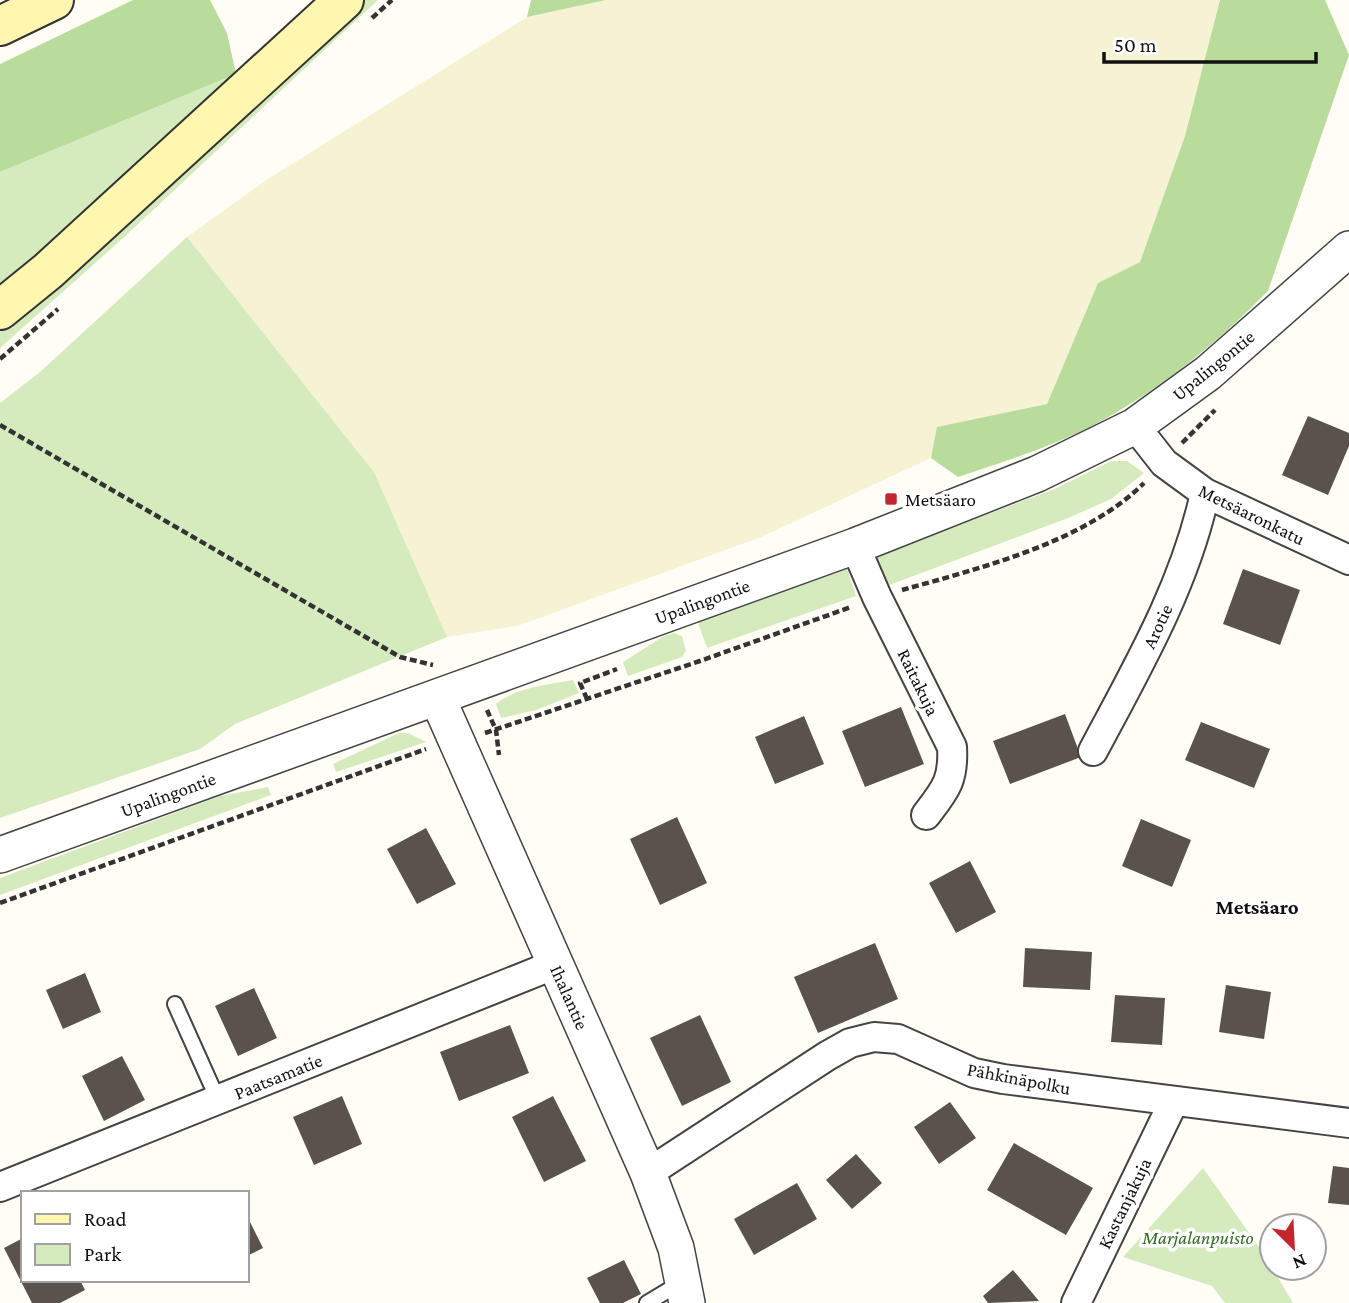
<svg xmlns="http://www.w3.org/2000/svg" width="1349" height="1303" font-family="'Crimson Pro',serif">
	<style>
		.farmland { fill: #f6f3d4 }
		.green { fill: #d5ebbd }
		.forest { fill: #b9dc9c }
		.building { fill: #5a524d }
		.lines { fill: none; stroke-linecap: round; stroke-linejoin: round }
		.service-casing { stroke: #444; stroke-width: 18 }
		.minor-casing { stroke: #444; stroke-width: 32 }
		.tertiary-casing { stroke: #444; stroke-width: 38 }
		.secondary-casing { stroke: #333; stroke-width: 42 }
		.path { stroke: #333; stroke-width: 4.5; stroke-dasharray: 7 3.5; stroke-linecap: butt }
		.service { stroke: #fff; stroke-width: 14 }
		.minor { stroke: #fff; stroke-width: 28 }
		.tertiary { stroke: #fff; stroke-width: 35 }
		.secondary { stroke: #fff6b0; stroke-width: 38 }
		.poi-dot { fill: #c4262e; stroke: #fff; stroke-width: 2.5 }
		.labels { text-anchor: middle; stroke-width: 7; stroke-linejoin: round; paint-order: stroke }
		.street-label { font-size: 19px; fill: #111; stroke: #fff }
		.poi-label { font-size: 19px; fill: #111; stroke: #fff; text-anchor: start }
		.park-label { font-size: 19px; font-style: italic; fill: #2f6b1f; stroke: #fff }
		.neighbourhood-label { font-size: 21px; font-weight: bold; fill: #111; stroke: #fff }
	</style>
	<rect width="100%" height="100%" fill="#fffdf5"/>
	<path class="farmland" d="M606,0H1220L1185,136L1140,262L1098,283L1047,404L938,427L931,458L761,537L520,625L447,637L374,472L187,237L268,179L527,17Z"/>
	<path class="green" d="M363,0H378L122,239L0,348V328L59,282Z
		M236,74L0,292V172Z
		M187,237L374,472L447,637L235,724L200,749L0,818V403L40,372Z
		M1111,461H1127L1144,473L1111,499L1068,518L884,587L875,557L1057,488Z
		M847,568L856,596L707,648L697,620Z
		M674,633L682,636L686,651L682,657L628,676L623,662L664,636Z
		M573,680L579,693L536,710L501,718L496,704C517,687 547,685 573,680Z
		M399,733H408L426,742L336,772L333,764Z
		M268,787L271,795L0,895V878L220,796Z
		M1203,1168L1264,1254L1293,1303H1225L1212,1286L1123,1257Z"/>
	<path class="forest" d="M133,0H210L227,33L236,74L0,172V64Z
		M531,0H606L527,17Z
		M1220,0H1325L1349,55L1268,291C1219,341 1161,389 1099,422C1055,446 1005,461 958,477L931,458L937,427L1047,404L1098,283L1140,262L1185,136Z"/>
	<path class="building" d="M1308,416L1349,433V446L1328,495L1282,475Z
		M1243,569L1300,590L1280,645L1223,624Z
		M901,707L924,764L865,787L842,731Z
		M1065,714L1081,757L1010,784L993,741Z
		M804,716L824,764L775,784L755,737Z
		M1201,722L1270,749L1254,788L1185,760Z
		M677,817L707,883L660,905L630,839Z
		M1141,819L1191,840L1172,887L1122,866Z
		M426,828L456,884L417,904L387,849Z
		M970,861L996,912L956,933L929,883Z
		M875,943L898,999L818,1033L794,977Z
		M1025,948L1092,952L1090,990L1023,987Z
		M85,973L101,1012L63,1029L46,990Z
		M1226,985L1271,992L1264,1039L1219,1032Z
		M254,988L277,1038L238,1056L215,1006Z
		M1115,995L1165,998L1162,1045L1111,1042Z
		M700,1015L731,1082L682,1106L650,1038Z
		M510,1025L529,1073L459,1101L440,1052Z
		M122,1056L145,1100L104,1121L82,1076Z
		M342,1096L362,1144L314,1165L293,1117Z
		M553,1096L586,1161L544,1182L512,1117Z
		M950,1102L976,1138L939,1164L914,1127Z
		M1014,1143L1093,1188L1066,1235L987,1190Z
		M856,1154L882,1183L852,1209L826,1180Z
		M1333,1166L1349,1168V1205L1328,1203Z
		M797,1183L817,1219L754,1255L734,1219Z
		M247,1216L263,1248L247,1256Z
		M23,1238V1280H80L85,1290L60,1303H32L4,1248Z
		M624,1260L641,1294L623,1303H600L587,1278Z
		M1013,1270L1039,1301L988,1303L983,1296Z"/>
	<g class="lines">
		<defs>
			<path id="service" d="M175,1004L218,1100
				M647,1303L682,1282"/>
			<path id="minor" d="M1135,426L1164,463L1205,493L1349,560
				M855,546L877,597L952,747C954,781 945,790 926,815
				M1093,751C1137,668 1185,586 1205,493
				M648,1173L827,1056L850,1043L874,1037L898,1039L974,1073L1003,1079L1349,1123
				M0,1187L556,964
				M1076,1303L1173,1103"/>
			<path id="tertiary" d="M437,697L648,1173L676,1248L687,1303
				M0,855L855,546L1037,474L1135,426L1208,373L1349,249"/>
			<path id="secondary" d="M0,26L54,0
				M0,310L48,271L344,0"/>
		</defs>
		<use href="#service" class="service-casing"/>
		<use href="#minor" class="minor-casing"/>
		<use href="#tertiary" class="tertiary-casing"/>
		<use href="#secondary" class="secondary-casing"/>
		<path class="path" d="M372,18L392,0
			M0,359L58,309
			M0,425L400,657L433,665
			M1182,443L1215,410
			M902,590C981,568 1085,542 1144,483
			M587,699L580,683L617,669
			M487,710L496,730L499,755
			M485,733L700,661L851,607
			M0,903L426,749"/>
		<use href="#service" class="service"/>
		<use href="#minor" class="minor"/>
		<use href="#tertiary" class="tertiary"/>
		<use href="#secondary" class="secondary"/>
	</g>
	<rect class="poi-dot" x="884" y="492" width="14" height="14" rx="3.5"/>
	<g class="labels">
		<g class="street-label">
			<text transform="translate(1213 365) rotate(-39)" y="7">Upalingontie</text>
			<text transform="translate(1252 514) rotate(26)" y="7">Metsäaronkatu</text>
			<text transform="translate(702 601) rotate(-20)" y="7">Upalingontie</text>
			<text transform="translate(1157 626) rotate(-65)" y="7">Arotie</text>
			<text transform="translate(919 682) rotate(64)" y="7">Raitakuja</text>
			<text transform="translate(168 794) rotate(-20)" y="7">Upalingontie</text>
			<text transform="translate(570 997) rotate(66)" y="7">Ihalantie</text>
			<text transform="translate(278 1076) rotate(-22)" y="7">Paatsamatie</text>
			<text transform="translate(1019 1078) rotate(11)" y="7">Pähkinäpolku</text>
			<text transform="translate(1124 1203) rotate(-64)" y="7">Kastanjakuja</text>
		</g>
		<g class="poi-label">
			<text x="905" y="506">Metsäaro</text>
		</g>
		<g class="park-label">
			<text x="1198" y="1244">Marjalanpuisto</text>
		</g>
		<g class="neighbourhood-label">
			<text x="1257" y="914">Metsäaro</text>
		</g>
	</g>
	<rect x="21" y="1191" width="228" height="91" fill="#ffffff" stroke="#a0a0a0" stroke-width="2"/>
	<rect x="35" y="1214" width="35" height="10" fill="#fff6b0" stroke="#a0a0a0" stroke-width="2"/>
	<text x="84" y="1226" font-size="21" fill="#111111">Road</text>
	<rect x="35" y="1244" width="35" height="21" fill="#d5ebbd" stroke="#a0a0a0" stroke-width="2"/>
	<text x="84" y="1261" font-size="21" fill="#111111">Park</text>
	<g transform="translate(1293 1247) rotate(156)"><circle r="33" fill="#ffffff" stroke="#a0a0a0" stroke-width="2"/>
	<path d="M0-5L12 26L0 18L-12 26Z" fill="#c4262e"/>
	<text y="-10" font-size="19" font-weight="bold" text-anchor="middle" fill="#111111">N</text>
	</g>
	<path d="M1104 52v10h212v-10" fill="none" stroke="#111111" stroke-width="3.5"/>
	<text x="1114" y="52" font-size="21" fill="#111111" stroke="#ffffff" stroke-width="5" paint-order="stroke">50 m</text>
</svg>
